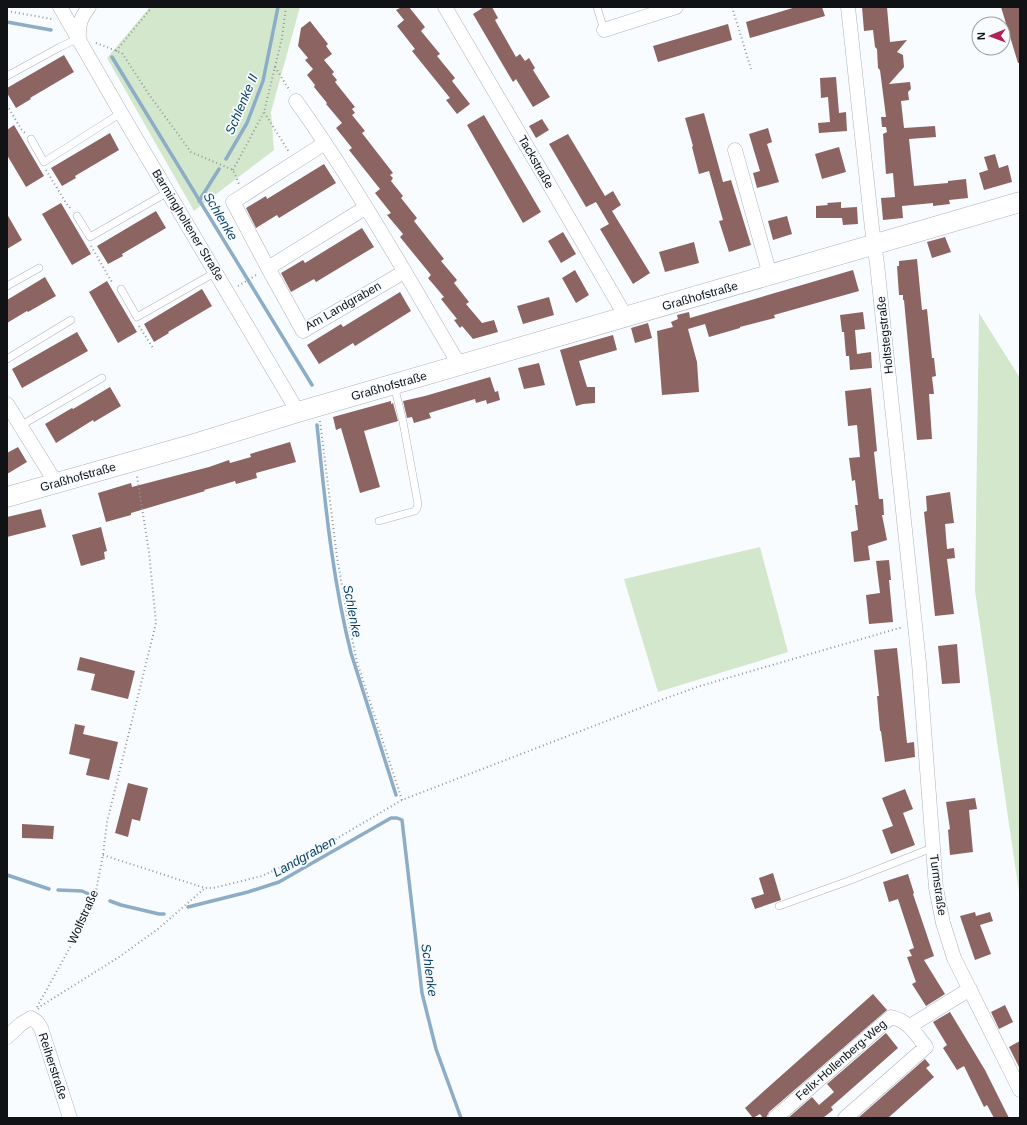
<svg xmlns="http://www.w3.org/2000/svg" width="1027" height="1125" font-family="Arial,sans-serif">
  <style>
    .green { fill: #d3e7cd }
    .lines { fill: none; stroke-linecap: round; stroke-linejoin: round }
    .stream { stroke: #8dacc6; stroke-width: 3.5 }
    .building { fill: #8c6462 }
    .lane-casing { stroke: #acb2b9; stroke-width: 8 }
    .street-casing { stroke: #acb2b9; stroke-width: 15 }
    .secondary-casing { stroke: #acb2b9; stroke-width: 21 }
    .path { stroke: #949699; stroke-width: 2; stroke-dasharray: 1 3; stroke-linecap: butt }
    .lane { stroke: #fff; stroke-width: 7 }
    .street { stroke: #fff; stroke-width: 14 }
    .secondary { stroke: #fff; stroke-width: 20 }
    .labels { text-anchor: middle; stroke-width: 3.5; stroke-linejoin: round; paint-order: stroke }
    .street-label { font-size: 12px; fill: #101215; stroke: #f9fcff }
    .water-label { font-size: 13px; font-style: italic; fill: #0c4266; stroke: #f9fcff }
  </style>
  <rect width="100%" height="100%" fill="#f9fcff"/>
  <path class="green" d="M 150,7 L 300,7 L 271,112 L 274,150 L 194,211 L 107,58 Z
    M 979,313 L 1020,378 L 1020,899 L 975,591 Z
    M 760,547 L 788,652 L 658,692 L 624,579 Z"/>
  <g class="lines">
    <path class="stream" d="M 7,22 L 51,30
      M 112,57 L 312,385
      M 226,159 L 247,123 L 263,81 L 278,7
      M 199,201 L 219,169
      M 317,425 C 325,501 332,578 351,653 L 396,795
      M 7,875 L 49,889
      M 58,890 L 82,891 L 91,895
      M 110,901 L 121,905 L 159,914 L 164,914
      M 188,907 L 248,892 L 279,882 L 391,818 L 397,818 L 402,820 L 422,993 L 436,1049 L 461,1118"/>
  </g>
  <path class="building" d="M 402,7 L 409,7 L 425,27 L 421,31 L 440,54 L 437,56 L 455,78 L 452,81 L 470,104 L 457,114 L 446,100 L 450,98 L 412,51 L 415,49 L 397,26 L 404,20 L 396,10 Z
    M 484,7 L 492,7 L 498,18 L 495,20 L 516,57 L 520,54 L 525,61 L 529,58 L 535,68 L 533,70 L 550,97 L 533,107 L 516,79 L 513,82 L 473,14 Z
    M 796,7 L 822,7 L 825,16 L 750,38 L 746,22 Z
    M 862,7 L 887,7 L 890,42 L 907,40 L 897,52 L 903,55 L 904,67 L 889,84 L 910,82 L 911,89 L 908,92 L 909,100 L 901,101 L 904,128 L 935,126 L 936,137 L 909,139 L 914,186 L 948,183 L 948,181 L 966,179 L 968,198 L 949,200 L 950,204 L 933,206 L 933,203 L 902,206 L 903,218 L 883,220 L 881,198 L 895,197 L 893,173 L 886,174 L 883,134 L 887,132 L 886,127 L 882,127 L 881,117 L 886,117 L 880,70 L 878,68 L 877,49 L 875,47 L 873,30 L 864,31 Z
    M 1001,7 L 1020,7 L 1020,63 L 1018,63 Z
    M 310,21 L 328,44 L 326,46 L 332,54 L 324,60 L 334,72 L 332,74 L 337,80 L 335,82 L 355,107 L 352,109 L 355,113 L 352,115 L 365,131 L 362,133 L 393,173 L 390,175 L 393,178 L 391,181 L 403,196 L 401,198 L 417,218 L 414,221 L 444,259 L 441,261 L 457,280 L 454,283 L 469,302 L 466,304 L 482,323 L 494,320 L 498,332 L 473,339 L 462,326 L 460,328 L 454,320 L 457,319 L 441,299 L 444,297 L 428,278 L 431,275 L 400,237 L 403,234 L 387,215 L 391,213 L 375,193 L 380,189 L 349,150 L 352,148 L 336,128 L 342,123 L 326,104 L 327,103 L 314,87 L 315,85 L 307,75 L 313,69 L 305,60 L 308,58 L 298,46 L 301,28 Z
    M 728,24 L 732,40 L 658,62 L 653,46 Z
    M 64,55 L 74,72 L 30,98 L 31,99 L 16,108 L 7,93 L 7,88 Z
    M 836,77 L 839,113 L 846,112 L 847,131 L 819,133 L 818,123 L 830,122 L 828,97 L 821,98 L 820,78 Z
    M 704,113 L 723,182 L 731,180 L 751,245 L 729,252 L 719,221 L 723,220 L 709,171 L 699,174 L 692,147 L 693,146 L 685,118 Z
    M 484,115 L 541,212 L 523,223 L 467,125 Z
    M 542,119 L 549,130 L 536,138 L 529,126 Z
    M 14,125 L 44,176 L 26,187 L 7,155 L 7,130 Z
    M 768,128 L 772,142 L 767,144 L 779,182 L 757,188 L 753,173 L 760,171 L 749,134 Z
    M 110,133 L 119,150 L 75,176 L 76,178 L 62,186 L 51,168 Z
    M 568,134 L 605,196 L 613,191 L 621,205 L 612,211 L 650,273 L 633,284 L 600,229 L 609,224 L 596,202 L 586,207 L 549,144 Z
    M 839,147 L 846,172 L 822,179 L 815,154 Z
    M 995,154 L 999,168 L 1008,165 L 1012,182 L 984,190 L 979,173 L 988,170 L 984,157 Z
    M 324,164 L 336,183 L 279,218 L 277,215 L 256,228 L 246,208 L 266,196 L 267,199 Z
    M 841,202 L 841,208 L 857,207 L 858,224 L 843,225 L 842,218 L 816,218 L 816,206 L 828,205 L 827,203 Z
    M 61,203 L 91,254 L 72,265 L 42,214 Z
    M 156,211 L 166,228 L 122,254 L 123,256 L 108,264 L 97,246 Z
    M 7,214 L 22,240 L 7,249 Z
    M 787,216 L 792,234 L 773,240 L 768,221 Z
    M 362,228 L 374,247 L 316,282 L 314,279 L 291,292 L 281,273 L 303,260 L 305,263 Z
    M 563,232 L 576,254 L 561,263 L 548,241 Z
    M 945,237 L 951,252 L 932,258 L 927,242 Z
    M 694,242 L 699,263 L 665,272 L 659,252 Z
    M 917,259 L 922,310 L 927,309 L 932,358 L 934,358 L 936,376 L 932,377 L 934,394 L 929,394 L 932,439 L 917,440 L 904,300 L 903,300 L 903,295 L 899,295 L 897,266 L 899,266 L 899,261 Z
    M 575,270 L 589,295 L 576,303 L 562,278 Z
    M 853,270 L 859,291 L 774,315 L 775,318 L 740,327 L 740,328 L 709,337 L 705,324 L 688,329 L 697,362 L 699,392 L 662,395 L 657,331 L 673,327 L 671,322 L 678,319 L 677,315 L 689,312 L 690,318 Z
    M 45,277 L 56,296 L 28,312 L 27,311 L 7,323 L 7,300 Z
    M 107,281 L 137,332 L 118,343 L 89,292 Z
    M 202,289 L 212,306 L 168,332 L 169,333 L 154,342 L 144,324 Z
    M 400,292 L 411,311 L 355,346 L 353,343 L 319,364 L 307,345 L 341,324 L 343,327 Z
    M 549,297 L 554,315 L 523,324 L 517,306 Z
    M 863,312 L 865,329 L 855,330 L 857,354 L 871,352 L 872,368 L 850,370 L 849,356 L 846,356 L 844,332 L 842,332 L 840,315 Z
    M 648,323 L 652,338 L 635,343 L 631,328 Z
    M 77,332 L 88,351 L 22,388 L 12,369 Z
    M 613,335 L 617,350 L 579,361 L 587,387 L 595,387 L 595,403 L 583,404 L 576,406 L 560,350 Z
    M 539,363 L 545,385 L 524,389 L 518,368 Z
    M 490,377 L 495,392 L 498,391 L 500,400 L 487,404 L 486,400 L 476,403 L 475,399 L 429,413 L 431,418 L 414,423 L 412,417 L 407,418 L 403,401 L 425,396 Z
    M 110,387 L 121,406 L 94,422 L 93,420 L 56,443 L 45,424 L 72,408 L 73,409 Z
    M 871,388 L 877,451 L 874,452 L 879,499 L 883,499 L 884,515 L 882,515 L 887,540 L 868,546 L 870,560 L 854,562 L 851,532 L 858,530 L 855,505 L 858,505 L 855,480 L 852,481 L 849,458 L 860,457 L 857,425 L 848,426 L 845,391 Z
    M 391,401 L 391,404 L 393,403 L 398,421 L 364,431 L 380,487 L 360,493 L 341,428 L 336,430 L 333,417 Z
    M 290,442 L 296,462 L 256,473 L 257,478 L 236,484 L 235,481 L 225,484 L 204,490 L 205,491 L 131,513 L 131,515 L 106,522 L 98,493 L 131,483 L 132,487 L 209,467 L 229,460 L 230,463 L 251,457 L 250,454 Z
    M 18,447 L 27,462 L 7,474 L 7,453 Z
    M 950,492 L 954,523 L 945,524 L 947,549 L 954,548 L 955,558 L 947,559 L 954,614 L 935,616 L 924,512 L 927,511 L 926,496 Z
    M 41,509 L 46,527 L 7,537 L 7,517 Z
    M 101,527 L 107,551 L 104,552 L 105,559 L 81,566 L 72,535 Z
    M 889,560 L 891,580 L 889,580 L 893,622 L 869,624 L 866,595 L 880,593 L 876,561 Z
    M 957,644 L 960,683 L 942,684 L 938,646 Z
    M 897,648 L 907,743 L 914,742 L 915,757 L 885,762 L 881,731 L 880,731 L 877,696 L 879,696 L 874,650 Z
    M 80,657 L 135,671 L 128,699 L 91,690 L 95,674 L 77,670 Z
    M 75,724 L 85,726 L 83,734 L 118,742 L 109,780 L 86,775 L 90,759 L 69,754 Z
    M 128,783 L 148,788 L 140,821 L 132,819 L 128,837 L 115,833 Z
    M 905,789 L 913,809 L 903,813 L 915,845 L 891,854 L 882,830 L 893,826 L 882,798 Z
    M 975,798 L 977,809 L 969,810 L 973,852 L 950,855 L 948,830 L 950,829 L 946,802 Z
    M 22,824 L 54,826 L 53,839 L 22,838 Z
    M 773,873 L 781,900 L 755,909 L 751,898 L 764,894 L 759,878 Z
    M 908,874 L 914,893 L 913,894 L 934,956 L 924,960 L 945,994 L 926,1006 L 912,984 L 916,982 L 907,957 L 912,956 L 909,950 L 914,948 L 898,899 L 889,902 L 883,882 Z
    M 975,912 L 976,916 L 990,912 L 993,921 L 980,925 L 991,954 L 975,960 L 960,916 Z
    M 873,994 L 887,1010 L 769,1112 L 766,1118 L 763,1118 L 760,1114 L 753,1118 L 745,1108 Z
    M 1005,1005 L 1013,1022 L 999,1029 L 991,1012 Z
    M 950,1012 L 985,1070 L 1009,1118 L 994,1118 L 987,1105 L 984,1107 L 964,1066 L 957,1070 L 943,1048 L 947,1045 L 933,1022 Z
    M 886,1033 L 898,1048 L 831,1107 L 833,1110 L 823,1118 L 788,1118 L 812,1097 L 819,1105 L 834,1092 L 827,1084 Z
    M 1020,1041 L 1020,1069 L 1009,1047 Z
    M 925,1059 L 930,1065 L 926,1068 L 934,1077 L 888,1118 L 858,1118 Z"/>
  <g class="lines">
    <defs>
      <path id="lane" d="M 597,7 L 604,30
        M 7,76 L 60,47 L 79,38
        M 31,139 L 44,162 L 121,113
        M 77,216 L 90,237 L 168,192
        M 7,286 L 39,268
        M 121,289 L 137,317 L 216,272
        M 7,359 L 71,320
        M 20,426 L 102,378
        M 379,521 L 415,511 L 417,508 L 418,504 L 403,422 L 394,385
        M 779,906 L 851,880 L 932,848"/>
      <path id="street" d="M 60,7 L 121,113 L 298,412
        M 445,7 L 553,191 L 626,317
        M 848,7 L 872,228 L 877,264 L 919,663 L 936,888 L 943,923 L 954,958 L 1020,1090
        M 604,30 L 676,7
        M 79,38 C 78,25 81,17 89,7
        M 296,101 C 356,185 407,276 460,366
        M 735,150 L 770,275
        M 365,208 L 268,268 L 303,331 L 404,272
        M 268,268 L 233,202 L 325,143
        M 7,404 L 56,483
        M 910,1026 L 970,989
        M 7,1037 L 21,1024 L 31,1018 L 37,1022 L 41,1028 L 70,1118
        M 775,1118 L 891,1017 C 909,1021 915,1033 926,1047 L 845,1118"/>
      <path id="secondary" d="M 7,497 L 194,444 L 298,412 L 1020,202"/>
    </defs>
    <use href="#lane" class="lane-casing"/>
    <use href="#street" class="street-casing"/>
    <use href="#secondary" class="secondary-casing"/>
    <path class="path" d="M 286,7 L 282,38 L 264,112 L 289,152
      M 732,7 L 751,69
      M 7,11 L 52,19
      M 96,43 L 122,53 L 150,96 L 191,152 L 233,170 L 239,184
      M 116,51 L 152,7
      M 275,67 L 290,91
      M 7,105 L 21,129 L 25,133
      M 46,170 L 66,203 L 71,209
      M 233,170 L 264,112
      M 91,246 L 113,284
      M 238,286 L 258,274
      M 139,326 L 153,348
      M 320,421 L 337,557 L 347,614 L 357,662 L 402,800
      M 103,855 L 205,888 L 213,888 L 262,876 L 312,853 L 402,800 L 661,700 L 700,686 L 903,627
      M 37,1007 L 84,922 L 95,896 L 103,855 L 107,822 L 156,623 L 149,552 L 137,476
      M 38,1009 L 41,1006 L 119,957 L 158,929 L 205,888"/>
    <use href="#lane" class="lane"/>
    <use href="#street" class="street"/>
    <use href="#secondary" class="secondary"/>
  </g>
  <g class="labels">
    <g class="street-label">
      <text transform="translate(536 162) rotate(60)" y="4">Tackstraße</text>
      <text transform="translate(188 225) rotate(59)" y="4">Barmingholtener Straße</text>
      <text transform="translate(700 296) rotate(-16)" y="4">Graßhofstraße</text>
      <text transform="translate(343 306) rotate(-30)" y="4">Am Landgraben</text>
      <text transform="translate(885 335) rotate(-96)" y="4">Holtstegstraße</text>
      <text transform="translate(389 386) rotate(-16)" y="4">Graßhofstraße</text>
      <text transform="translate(78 477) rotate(-16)" y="4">Graßhofstraße</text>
      <text transform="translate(938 885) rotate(82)" y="4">Turmstraße</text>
      <text transform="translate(83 917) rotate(-66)" y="4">Wolfstraße</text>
      <text transform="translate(841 1060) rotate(-41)" y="4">Felix-Hollenberg-Weg</text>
      <text transform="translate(53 1066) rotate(72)" y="4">Reiherstraße</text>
    </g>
    <g class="water-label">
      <text transform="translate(241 104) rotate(-67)" y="5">Schlenke II</text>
      <text transform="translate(221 216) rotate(59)" y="5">Schlenke</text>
      <text transform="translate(353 611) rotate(79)" y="5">Schlenke</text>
      <text transform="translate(304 856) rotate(-29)" y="5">Landgraben</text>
      <text transform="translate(430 970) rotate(82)" y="5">Schlenke</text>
    </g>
  </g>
  <rect width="1027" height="1125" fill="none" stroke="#101215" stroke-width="16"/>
  <g transform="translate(991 36) rotate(269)"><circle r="19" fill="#f9fcff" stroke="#9c9ea1"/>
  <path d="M0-3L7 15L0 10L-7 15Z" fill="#b12358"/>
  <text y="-6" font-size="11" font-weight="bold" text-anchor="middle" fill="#101215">N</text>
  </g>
</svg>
